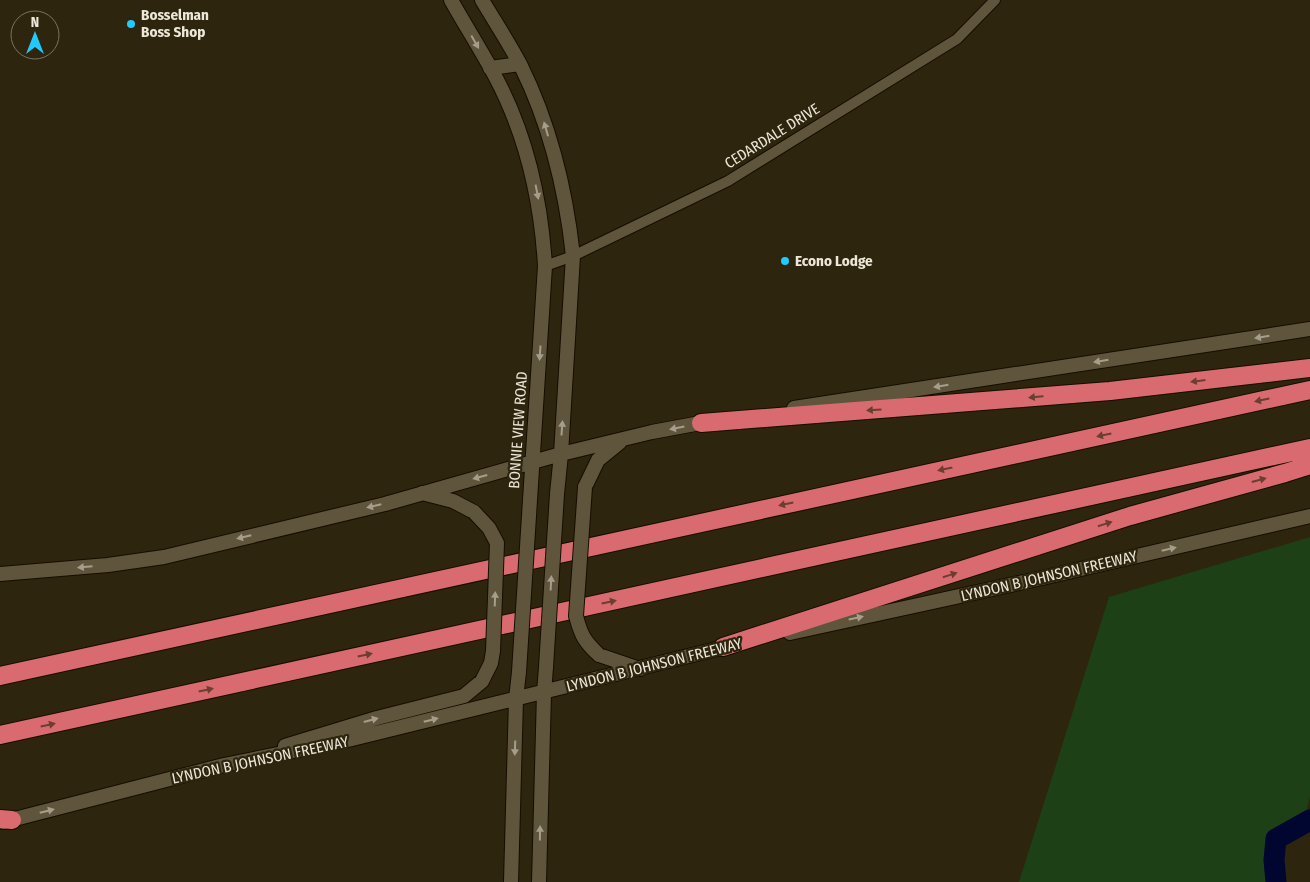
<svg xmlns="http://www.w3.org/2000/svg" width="1310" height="882" font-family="'Fira Sans Condensed',sans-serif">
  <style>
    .green { fill: #1d4017 }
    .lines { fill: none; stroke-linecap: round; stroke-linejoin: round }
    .river { stroke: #00062f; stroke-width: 21 }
    .street-casing { stroke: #160d00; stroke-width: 12 }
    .secondary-casing { stroke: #160d00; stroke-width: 16 }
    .highway-casing { stroke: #160d00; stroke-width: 20 }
    .street { stroke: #5f553d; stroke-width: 10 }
    .secondary { stroke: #5f553d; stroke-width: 14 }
    .highway { stroke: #d96b70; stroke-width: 18 }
    .secondary-bridge-casing { stroke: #160d00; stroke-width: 16; stroke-linecap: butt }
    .secondary-bridge { stroke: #5f553d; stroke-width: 14 }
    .oneway { fill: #a69e8b }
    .oneway2 { fill: #6a3e30 }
    .poi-dot { fill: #22c9fd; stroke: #2e250e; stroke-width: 2 }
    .labels { text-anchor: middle; stroke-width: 4.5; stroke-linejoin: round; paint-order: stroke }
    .poi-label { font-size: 15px; font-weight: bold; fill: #ede7d9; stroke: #2e250e; text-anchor: start }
    .street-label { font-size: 15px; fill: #ede7d9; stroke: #2e250e }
  </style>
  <rect width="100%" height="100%" fill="#2e250e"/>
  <path class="green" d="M 1310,537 L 1310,796 L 1302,830 L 1271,847 L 1267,870 L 1268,882 L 1019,882 L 1109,597 Z"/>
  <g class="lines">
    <path class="river" d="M 1276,882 L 1274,860 L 1276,839 L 1310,820"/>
    <defs>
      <path id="street" d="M 545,266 L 573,256 L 728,181 L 957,39 L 995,0"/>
      <path id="secondary" d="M 451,0 C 465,25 481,50 495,76 C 527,136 541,199 545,266 L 530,500
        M 482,0 C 495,22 509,43 521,66 C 550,125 566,191 573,256 L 561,454 L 557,494
        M 490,68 L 520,64
        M 794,408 L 1310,329
        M 585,487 L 598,460 L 620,442
        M 422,493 L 453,501 L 474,512
        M 0,574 L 108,565 L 164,557 L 385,504 L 561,454 L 652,432 L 711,421
        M 790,633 L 1042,578 L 1310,516
        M 599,655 L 640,669
        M 285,746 L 377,718 L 464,696 L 482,681
        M 3,822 L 224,765 L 348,740 L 733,645
        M 511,882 L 516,699 L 519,672
        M 539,882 L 544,693 L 546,667"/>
      <path id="highway" d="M 701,423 L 1110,391 L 1310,368
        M 723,647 L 1130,516 L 1285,473 L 1310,465
        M 0,676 L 1310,390
        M 0,735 L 1310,448
        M 0,819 L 12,820"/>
    </defs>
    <use href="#street" class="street-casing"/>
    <use href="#secondary" class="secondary-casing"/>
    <use href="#highway" class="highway-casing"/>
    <use href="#street" class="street"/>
    <use href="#secondary" class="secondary"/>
    <use href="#highway" class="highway"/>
    <defs>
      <path id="secondary-bridge" d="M 585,487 L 576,616 C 581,635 584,641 599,655
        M 474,512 L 489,528 L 497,543 L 493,651 L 491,663 L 482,681
        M 546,667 L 557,494
        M 519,672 L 530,500"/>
    </defs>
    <use href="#secondary-bridge" class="secondary-bridge-casing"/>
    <use href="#secondary-bridge" class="secondary-bridge"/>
  </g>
  <defs><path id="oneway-solid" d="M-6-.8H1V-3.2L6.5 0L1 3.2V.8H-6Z" transform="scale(1.25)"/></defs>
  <g class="oneway">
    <use href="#oneway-solid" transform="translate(475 42) rotate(60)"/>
    <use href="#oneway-solid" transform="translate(546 129) rotate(-106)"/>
    <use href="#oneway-solid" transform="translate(537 192) rotate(79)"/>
    <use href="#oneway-solid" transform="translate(1262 337) rotate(171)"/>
    <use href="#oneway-solid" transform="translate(540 353) rotate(94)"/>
    <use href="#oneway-solid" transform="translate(1101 361) rotate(171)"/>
    <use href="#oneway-solid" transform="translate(941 386) rotate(171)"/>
    <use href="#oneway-solid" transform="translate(562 428) rotate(-86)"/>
    <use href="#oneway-solid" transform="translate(677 428) rotate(169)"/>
    <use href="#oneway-solid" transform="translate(480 477) rotate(165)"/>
    <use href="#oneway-solid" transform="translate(374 506) rotate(167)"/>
    <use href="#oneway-solid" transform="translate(244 537) rotate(167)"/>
    <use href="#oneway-solid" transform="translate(1169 549) rotate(-13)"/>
    <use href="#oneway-solid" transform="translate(85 567) rotate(175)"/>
    <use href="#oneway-solid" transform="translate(551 583) rotate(-87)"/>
    <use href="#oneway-solid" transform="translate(495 599) rotate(-88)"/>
    <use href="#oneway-solid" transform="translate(856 618) rotate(-12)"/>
    <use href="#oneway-solid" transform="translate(371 720) rotate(-15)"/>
    <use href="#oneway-solid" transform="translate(431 720) rotate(-14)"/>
    <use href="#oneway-solid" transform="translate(515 748) rotate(92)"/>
    <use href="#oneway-solid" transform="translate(47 811) rotate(-14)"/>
    <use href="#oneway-solid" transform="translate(540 833) rotate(-89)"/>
  </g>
  <g class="oneway2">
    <use href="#oneway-solid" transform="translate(1198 381) rotate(173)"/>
    <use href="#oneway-solid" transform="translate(1036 397) rotate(175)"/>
    <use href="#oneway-solid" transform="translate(1262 400) rotate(168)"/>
    <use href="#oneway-solid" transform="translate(874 410) rotate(176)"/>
    <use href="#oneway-solid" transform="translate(1104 435) rotate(168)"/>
    <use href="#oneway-solid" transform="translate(945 469) rotate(168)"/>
    <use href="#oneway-solid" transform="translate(1259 480) rotate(-15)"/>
    <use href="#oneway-solid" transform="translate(786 504) rotate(168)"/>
    <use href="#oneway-solid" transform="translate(1105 524) rotate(-18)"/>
    <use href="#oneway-solid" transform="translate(950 575) rotate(-18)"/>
    <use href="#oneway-solid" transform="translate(609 602) rotate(-12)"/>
    <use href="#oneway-solid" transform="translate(365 655) rotate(-12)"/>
    <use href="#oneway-solid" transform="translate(206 690) rotate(-12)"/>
    <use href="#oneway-solid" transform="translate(48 725) rotate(-12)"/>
  </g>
  <g class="poi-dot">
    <circle cx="131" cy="24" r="5"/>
    <circle cx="785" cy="261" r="5"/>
  </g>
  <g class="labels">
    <g class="poi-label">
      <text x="141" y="20">Bosselman<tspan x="141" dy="17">Boss Shop</tspan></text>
      <text x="795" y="266">Econo Lodge</text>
    </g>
    <g class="street-label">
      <text transform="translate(772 136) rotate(-32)" y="5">CEDARDALE DRIVE</text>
      <text transform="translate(518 430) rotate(-86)" y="5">BONNIE VIEW ROAD</text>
      <text transform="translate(1049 576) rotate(-13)" y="5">LYNDON B JOHNSON FREEWAY</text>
      <text transform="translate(654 665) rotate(-14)" y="5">LYNDON B JOHNSON FREEWAY</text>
      <text transform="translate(260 760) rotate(-12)" y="5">LYNDON B JOHNSON FREEWAY</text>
    </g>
  </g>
  <g transform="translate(35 35)"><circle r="24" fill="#2e250e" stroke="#7a735f"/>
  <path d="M0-4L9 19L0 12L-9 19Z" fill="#22c9fd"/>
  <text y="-8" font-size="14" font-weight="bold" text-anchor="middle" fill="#ede7d9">N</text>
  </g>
</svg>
